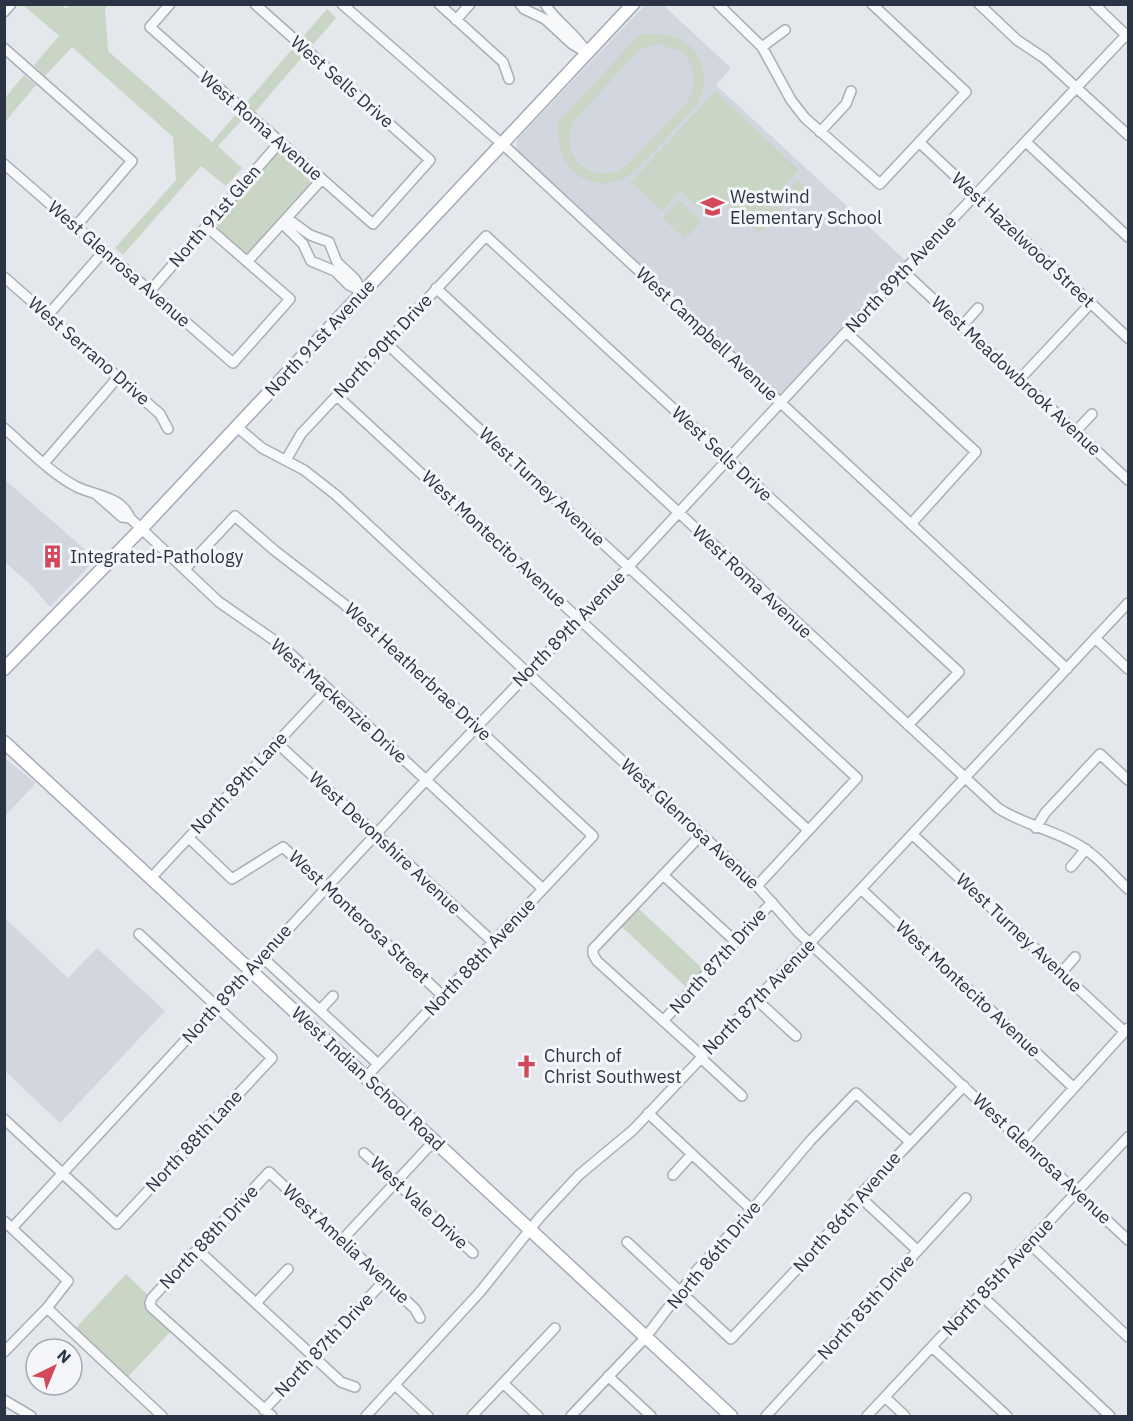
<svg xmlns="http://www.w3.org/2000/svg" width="1133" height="1421" font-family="'IBM Plex Sans',sans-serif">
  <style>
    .built { fill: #d2d6de }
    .green { fill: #c9d6c5; fill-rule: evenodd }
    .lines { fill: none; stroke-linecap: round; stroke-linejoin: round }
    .minor-casing { stroke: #a9aeb7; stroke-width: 12 }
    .major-casing { stroke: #a3abb8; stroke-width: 15 }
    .minor { stroke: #f7f8fa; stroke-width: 9 }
    .major { stroke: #fff; stroke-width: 12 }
    .labels { text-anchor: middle; stroke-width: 6; stroke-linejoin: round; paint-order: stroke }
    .street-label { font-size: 18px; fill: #2b3445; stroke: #f4f6f9 }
    .poi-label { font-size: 18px; fill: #2b3445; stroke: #f4f6f9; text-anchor: start }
  </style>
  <rect width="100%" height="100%" fill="#e4e7ec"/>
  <path class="built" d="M 645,5 L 663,5 L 731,68 L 716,85 L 906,261 L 782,392 L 778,393 L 516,149 L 517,139 Z
    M 5,480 L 96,559 L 50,607 L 31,585 L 5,562 Z
    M 4,758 L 36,783 L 5,816 L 4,816 Z
    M 5,918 L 68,978 L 97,948 L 165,1011 L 60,1123 L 5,1071 Z"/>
  <path class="green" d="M 23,5 L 61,5 L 66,9 L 70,5 L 108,5 L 105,8 L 108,51 L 212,142 L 327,9 L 336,18 L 255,112 L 242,120 L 218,146 L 242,168 L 226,186 L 201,166 L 123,255 L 115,248 L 176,180 L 173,137 L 72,47 L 45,76 L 34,65 L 59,36 Z
    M 640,34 C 652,34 666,33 678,38 C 705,50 711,84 695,107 C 679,123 640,171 623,179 C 610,185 596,185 583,178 C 561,166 559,145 557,123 ZM 658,44 L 678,50 L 687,57 L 693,70 L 693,90 L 688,101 L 626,166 C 593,188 558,158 573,122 L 637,52 L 646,47 Z
    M 24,75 L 36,85 L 5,122 L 5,98 Z
    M 715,91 L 799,170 L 772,199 L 782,209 L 759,233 L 717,194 L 702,210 L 680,191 L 662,211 L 631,182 Z
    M 279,148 L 315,178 L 247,255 L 212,225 Z
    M 797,180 L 808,190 L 792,207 L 782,197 Z
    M 679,200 L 690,210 L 673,228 L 662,218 Z
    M 691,211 L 702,221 L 685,239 L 674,229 Z
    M 638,908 L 703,969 L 686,987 L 621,926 Z
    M 126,1274 L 148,1295 C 140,1310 161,1321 171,1331 L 127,1378 L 74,1330 Z"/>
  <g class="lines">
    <defs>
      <path id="minor" d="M 170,4 L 150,27 L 373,224 L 430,160 L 255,4
        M 342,4 L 509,150 L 1067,669
        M 439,4 L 503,62 L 509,79
        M 520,4 L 524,9 L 545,19 L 572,44 L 587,53
        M 545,4 C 556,22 574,32 586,51
        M 718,4 L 762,47 L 791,100 L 805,118 L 880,184 L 966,92 L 872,4
        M 979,4 L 1017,40 L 1044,58 L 1128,135
        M 1094,4 L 1128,37
        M 4,12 L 11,4
        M 456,20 L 470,4
        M 762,47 L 785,30
        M 4,48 L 132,161 L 76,226
        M 820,132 L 846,104 L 851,91
        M 919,142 L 1128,338
        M 1026,142 L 1128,237
        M 4,164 L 233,363 L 290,299 L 206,226
        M 287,218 L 310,235 L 329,242 L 337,262 L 355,279 L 363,292
        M 282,223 L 303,244 L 311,261 L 335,271 L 349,285 L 361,291
        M 247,262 L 322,179
        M 904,272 L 1128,480
        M 4,277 L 160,414 L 168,429
        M 436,288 L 998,808 C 1022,824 1050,829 1075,843 C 1095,853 1112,874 1128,889
        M 150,291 L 280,142
        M 48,315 L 104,251
        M 962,326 L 978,308
        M 846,332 L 976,452 L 911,524
        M 386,343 L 857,778 L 757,886
        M 1019,380 L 1091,303
        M 337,396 L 808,830
        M 237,427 L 262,448 L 304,470 L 336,495 L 757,886 L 799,933 L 1128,1240
        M 4,428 C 27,448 50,473 77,487 C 96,496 121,496 130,518 L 219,602 L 281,645 L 543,889
        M 1076,431 L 1092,414
        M 286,460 L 301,434 L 486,236 L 959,672 L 908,725
        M 44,463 L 119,376
        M 97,495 L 122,517 L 130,518
        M 185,569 L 235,516 L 274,550 L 344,604 L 593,836 L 366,1077
        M 1095,638 L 1128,669
        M 277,743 L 493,942
        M 1036,828 L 1045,813 L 1100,754 L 1128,780
        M 912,834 L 1125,1032
        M 701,835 L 593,949 L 593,954 L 597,961 L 702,1056
        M 189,838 L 232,879 L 283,847 L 443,996
        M 1071,867 L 1086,849
        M 663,875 L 736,942
        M 151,878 L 327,689
        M 861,889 L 1074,1088
        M 262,957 L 378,1064
        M 1061,973 L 1075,957
        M 756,999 L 796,1036
        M 320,1010 L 333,996
        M 663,1021 L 772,902
        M 701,1058 L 742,1096
        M 648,1113 L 752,1210
        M 4,1119 L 117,1224 L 272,1058 L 139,934
        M 1025,1142 L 1128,1028
        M 364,1153 L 473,1253
        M 673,1175 L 692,1154
        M 859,1196 L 917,1250
        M 4,1221 L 68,1281 L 47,1308 L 4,1352
        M 12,1228 L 426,780 L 580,619 L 846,332 L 1128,33
        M 342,1240 L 434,1141
        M 627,1242 L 731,1339 L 812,1253 L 859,1196 L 964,1086
        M 1030,1244 L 1128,1337
        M 197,1249 L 341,1382 L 355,1387
        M 981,1295 L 1110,1416
        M 256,1303 L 288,1269
        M 47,1308 L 162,1416
        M 932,1347 L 1007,1416
        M 608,1376 L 651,1416
        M 503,1383 L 538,1416
        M 395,1385 L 428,1416
        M 885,1397 L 905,1416
        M 4,1400 L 31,1416
        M 264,1410 L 385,1280
        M 272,1416 L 151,1307 L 150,1303 L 152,1298 L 269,1172 L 415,1309 L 420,1318
        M 366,1416 L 480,1292 L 540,1217 L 579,1175 L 633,1130 L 861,889 L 1128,603
        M 472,1416 L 555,1328
        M 571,1416 L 645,1338 L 697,1270 L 752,1210 L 810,1141 L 856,1093 L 910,1142
        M 766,1416 L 966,1198
        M 867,1416 L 1128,1137"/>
      <path id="major" d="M 4,669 L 142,528 L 633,4
        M 4,742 L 731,1416"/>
    </defs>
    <use href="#minor" class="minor-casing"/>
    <use href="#major" class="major-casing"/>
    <use href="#minor" class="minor"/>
    <use href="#major" class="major"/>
  </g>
  <defs>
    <symbol id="school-bare" viewBox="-9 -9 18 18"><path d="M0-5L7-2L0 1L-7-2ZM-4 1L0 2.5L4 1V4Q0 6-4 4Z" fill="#d1495b" stroke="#f4f6f9" stroke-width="2.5" paint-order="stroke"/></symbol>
    <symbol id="building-bare" viewBox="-9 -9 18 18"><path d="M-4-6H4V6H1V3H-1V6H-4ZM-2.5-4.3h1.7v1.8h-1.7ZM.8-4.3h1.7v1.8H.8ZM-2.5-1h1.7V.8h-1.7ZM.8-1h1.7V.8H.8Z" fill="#d1495b" stroke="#f4f6f9" stroke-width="2.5" paint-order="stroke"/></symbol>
    <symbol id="church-bare" viewBox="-9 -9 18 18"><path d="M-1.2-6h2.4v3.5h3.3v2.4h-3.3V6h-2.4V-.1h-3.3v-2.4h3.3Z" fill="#d1495b" stroke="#f4f6f9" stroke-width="2.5" paint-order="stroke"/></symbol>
  </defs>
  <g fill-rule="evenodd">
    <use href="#school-bare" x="696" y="190" width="33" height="33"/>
    <use href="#building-bare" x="36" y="540" width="33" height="33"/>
    <use href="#church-bare" x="510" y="1050" width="33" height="33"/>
  </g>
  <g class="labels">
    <g class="street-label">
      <text transform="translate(342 82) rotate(41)" y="6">West Sells Drive</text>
      <text transform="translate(261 126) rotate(41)" y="6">West Roma Avenue</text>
      <text transform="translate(215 216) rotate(-49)" y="6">North 91st Glen</text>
      <text transform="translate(1023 240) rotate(43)" y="6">West Hazelwood Street</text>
      <text transform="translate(119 264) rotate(41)" y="6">West Glenrosa Avenue</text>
      <text transform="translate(901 274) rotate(-47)" y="6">North 89th Avenue</text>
      <text transform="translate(707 334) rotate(43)" y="6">West Campbell Avenue</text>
      <text transform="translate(320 338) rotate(-47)" y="6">North 91st Avenue</text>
      <text transform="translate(383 346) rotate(-47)" y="6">North 90th Drive</text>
      <text transform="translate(89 351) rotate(41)" y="6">West Serrano Drive</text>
      <text transform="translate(1016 376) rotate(43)" y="6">West Meadowbrook Avenue</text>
      <text transform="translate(722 454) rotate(43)" y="6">West Sells Drive</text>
      <text transform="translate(542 487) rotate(43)" y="6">West Turney Avenue</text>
      <text transform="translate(494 539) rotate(43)" y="6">West Montecito Avenue</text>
      <text transform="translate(752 582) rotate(43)" y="6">West Roma Avenue</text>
      <text transform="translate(569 629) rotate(-46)" y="6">North 89th Avenue</text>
      <text transform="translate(418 672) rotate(43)" y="6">West Heatherbrae Drive</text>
      <text transform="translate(339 701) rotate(42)" y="6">West Mackenzie Drive</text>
      <text transform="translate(239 783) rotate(-47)" y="6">North 89th Lane</text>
      <text transform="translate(690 824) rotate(43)" y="6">West Glenrosa Avenue</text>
      <text transform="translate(385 843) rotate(43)" y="6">West Devonshire Avenue</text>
      <text transform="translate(359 917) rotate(43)" y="6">West Monterosa Street</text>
      <text transform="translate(1019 933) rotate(43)" y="6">West Turney Avenue</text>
      <text transform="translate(480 957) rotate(-47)" y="6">North 88th Avenue</text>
      <text transform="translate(718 961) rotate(-48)" y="6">North 87th Drive</text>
      <text transform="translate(237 984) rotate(-48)" y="6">North 89th Avenue</text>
      <text transform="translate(968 989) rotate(43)" y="6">West Montecito Avenue</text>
      <text transform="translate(759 997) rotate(-46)" y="6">North 87th Avenue</text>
      <text transform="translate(368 1079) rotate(43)" y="6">West Indian School Road</text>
      <text transform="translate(194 1141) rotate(-47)" y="6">North 88th Lane</text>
      <text transform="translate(1042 1159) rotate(43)" y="6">West Glenrosa Avenue</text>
      <text transform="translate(419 1203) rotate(43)" y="6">West Vale Drive</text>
      <text transform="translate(847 1212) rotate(-49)" y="6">North 86th Avenue</text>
      <text transform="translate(209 1237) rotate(-47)" y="6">North 88th Drive</text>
      <text transform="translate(346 1244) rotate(43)" y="6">West Amelia Avenue</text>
      <text transform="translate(714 1255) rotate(-50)" y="6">North 86th Drive</text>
      <text transform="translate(998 1277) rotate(-47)" y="6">North 85th Avenue</text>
      <text transform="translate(866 1307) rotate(-48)" y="6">North 85th Drive</text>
      <text transform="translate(324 1345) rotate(-47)" y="6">North 87th Drive</text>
    </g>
    <g class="poi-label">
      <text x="730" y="203">Westwind<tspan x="730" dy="21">Elementary School</tspan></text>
      <text x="70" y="563">Integrated-Pathology</text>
      <text x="544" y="1062">Church of<tspan x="544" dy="21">Christ Southwest</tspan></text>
    </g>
  </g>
  <rect width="1133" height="1421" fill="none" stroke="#2b3445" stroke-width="12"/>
  <g transform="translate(54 1367) rotate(43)"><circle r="28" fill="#f4f6f9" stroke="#a4a8b1" stroke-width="1.5"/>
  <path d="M0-4.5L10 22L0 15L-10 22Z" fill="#d1495b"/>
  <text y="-9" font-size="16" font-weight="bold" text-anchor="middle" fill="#2b3445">N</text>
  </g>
</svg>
